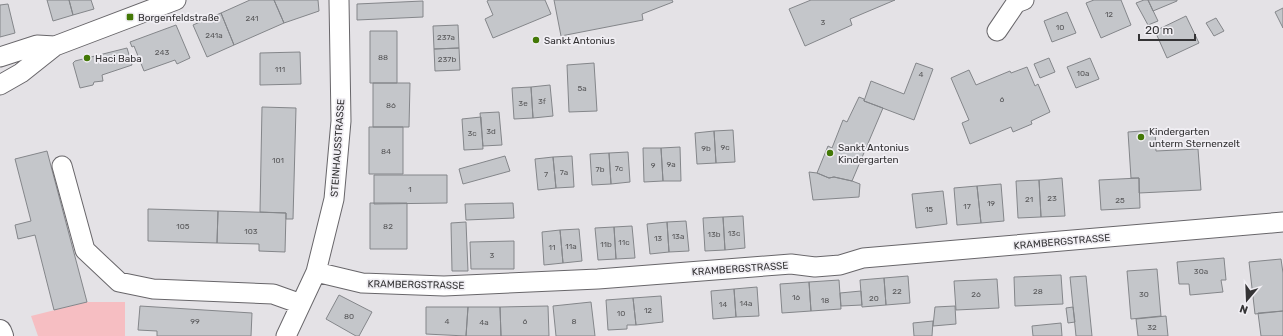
<svg xmlns="http://www.w3.org/2000/svg" width="1283" height="336" font-family="Rubik,sans-serif">
  <style>
    .green { fill: #f6bec2 }
    .building { fill: #c4c6ca; stroke: #84868a }
    .lines { fill: none; stroke-linecap: round; stroke-linejoin: round }
    .minor-casing { stroke: #68666a; stroke-width: 21 }
    .major-casing { stroke: #68666a; stroke-width: 24 }
    .minor { stroke: #fff; stroke-width: 19 }
    .major { stroke: #fff; stroke-width: 22 }
    .poi-dot { fill: #437806; stroke: #f1eff4; stroke-width: 1.5 }
    .labels { text-anchor: middle; stroke-width: 3.5; stroke-linejoin: round; paint-order: stroke }
    .number-label { font-size: 8px; fill: #58585a }
    .poi-label { font-size: 10px; fill: #343335; stroke: #f1eff4; text-anchor: start }
    .street-label { font-size: 10px; fill: #343335; stroke: #f1eff4 }
  </style>
  <rect width="100%" height="100%" fill="#e4e2e6"/>
  <path class="green" d="M 87,302 L 125,302 L 125,336 L 38,336 L 31,316 Z"/>
  <path class="building" d="M 47,0 L 69,0 L 73,15 L 53,21 Z
    M 69,0 L 91,0 L 94,9 L 73,15 Z
    M 250,0 L 274,0 L 284,23 L 234,45 L 221,13 Z
    M 274,0 L 318,0 L 319,11 L 284,23 Z
    M 489,0 L 545,0 L 551,14 L 493,38 L 485,19 L 493,15 L 487,1 Z
    M 554,0 L 672,0 L 673,2 L 642,14 L 643,20 L 561,36 Z
    M 811,0 L 895,0 L 850,19 L 852,25 L 805,46 L 789,9 Z
    M 1094,0 L 1121,0 L 1131,25 L 1101,38 L 1086,3 Z
    M 1144,0 L 1148,0 L 1158,21 L 1148,25 L 1136,3 Z
    M 1148,0 L 1177,0 L 1177,1 L 1153,11 Z
    M 423,1 L 423,17 L 357,20 L 357,4 Z
    M 8,4 L 15,33 L 0,37 L 0,5 Z
    M 1283,8 L 1283,28 L 1275,12 Z
    M 1067,12 L 1076,33 L 1052,42 L 1044,21 Z
    M 221,13 L 234,45 L 207,57 L 193,25 Z
    M 1186,16 L 1199,43 L 1167,58 L 1155,31 Z
    M 1216,18 L 1224,31 L 1214,36 L 1206,23 Z
    M 176,25 L 190,58 L 177,64 L 175,60 L 144,71 L 134,46 L 132,47 L 130,42 Z
    M 458,25 L 459,48 L 434,49 L 433,26 Z
    M 370,31 L 397,31 L 397,83 L 370,83 Z
    M 127,48 L 132,65 L 102,75 L 103,81 L 94,82 L 93,85 L 80,88 L 73,63 L 75,61 Z
    M 459,48 L 460,70 L 435,71 L 434,49 Z
    M 300,52 L 301,84 L 260,85 L 260,53 Z
    M 1049,58 L 1055,72 L 1040,78 L 1034,64 Z
    M 1090,58 L 1099,79 L 1076,88 L 1067,67 Z
    M 594,63 L 597,111 L 569,112 L 567,65 Z
    M 916,63 L 933,69 L 914,120 L 864,101 L 871,81 L 904,94 Z
    M 1027,67 L 1035,86 L 1038,84 L 1050,112 L 1031,121 L 1032,124 L 1013,132 L 1011,127 L 970,144 L 962,123 L 969,120 L 951,78 L 969,70 L 976,85 L 1010,71 L 1011,73 Z
    M 373,83 L 410,83 L 409,127 L 373,127 Z
    M 550,85 L 553,116 L 533,118 L 531,87 Z
    M 531,87 L 533,118 L 514,119 L 512,88 Z
    M 859,97 L 864,99 L 864,101 L 883,108 L 852,181 L 834,177 L 829,178 L 817,173 L 828,146 L 832,148 L 843,120 L 847,122 Z
    M 262,107 L 296,108 L 293,219 L 286,219 L 286,213 L 260,212 Z
    M 499,112 L 502,145 L 483,146 L 480,113 Z
    M 481,117 L 483,149 L 464,150 L 462,119 Z
    M 369,127 L 403,127 L 403,174 L 369,174 Z
    M 733,130 L 735,162 L 716,163 L 714,131 Z
    M 1155,130 L 1156,151 L 1198,149 L 1201,190 L 1139,193 L 1139,178 L 1131,178 L 1128,132 Z
    M 714,131 L 716,163 L 697,164 L 695,133 Z
    M 680,147 L 681,181 L 663,181 L 661,148 Z
    M 643,148 L 661,148 L 663,181 L 644,182 Z
    M 47,151 L 87,302 L 54,310 L 35,235 L 18,239 L 15,225 L 31,221 L 15,159 Z
    M 628,152 L 630,182 L 611,184 L 609,153 Z
    M 609,153 L 611,184 L 592,185 L 590,154 Z
    M 505,156 L 510,171 L 463,184 L 459,169 Z
    M 572,156 L 574,187 L 556,188 L 553,157 Z
    M 553,157 L 556,188 L 538,190 L 535,159 Z
    M 809,172 L 817,173 L 829,178 L 834,177 L 852,181 L 860,184 L 859,197 L 813,200 Z
    M 374,175 L 447,175 L 447,203 L 374,204 Z
    M 1062,178 L 1065,216 L 1041,217 L 1039,180 Z
    M 1139,178 L 1140,208 L 1101,210 L 1099,180 Z
    M 1039,180 L 1041,217 L 1018,218 L 1016,181 Z
    M 1001,184 L 1004,221 L 981,223 L 977,186 Z
    M 977,186 L 981,223 L 957,225 L 954,188 Z
    M 943,191 L 947,224 L 916,228 L 912,194 Z
    M 370,203 L 407,203 L 407,249 L 370,249 Z
    M 513,203 L 514,218 L 466,220 L 465,204 Z
    M 148,209 L 218,211 L 217,243 L 148,241 Z
    M 218,211 L 286,213 L 285,252 L 259,251 L 259,244 L 217,243 Z
    M 743,216 L 745,248 L 725,250 L 723,217 Z
    M 723,217 L 725,250 L 705,251 L 703,218 Z
    M 686,221 L 689,251 L 669,252 L 667,222 Z
    M 466,222 L 468,271 L 452,271 L 451,223 Z
    M 667,222 L 669,252 L 650,254 L 647,224 Z
    M 632,226 L 635,258 L 616,259 L 614,227 Z
    M 614,227 L 616,259 L 598,260 L 595,228 Z
    M 579,229 L 582,261 L 563,263 L 560,230 Z
    M 560,230 L 563,263 L 544,265 L 542,232 Z
    M 514,241 L 514,269 L 471,269 L 470,242 Z
    M 1224,258 L 1226,280 L 1221,280 L 1223,292 L 1190,295 L 1189,284 L 1179,284 L 1177,262 Z
    M 1281,259 L 1283,273 L 1283,311 L 1255,314 L 1249,262 Z
    M 1157,269 L 1161,316 L 1131,319 L 1127,271 Z
    M 1061,275 L 1063,304 L 1015,306 L 1014,277 Z
    M 908,276 L 910,303 L 886,305 L 884,278 Z
    M 1086,276 L 1092,336 L 1076,336 L 1070,277 Z
    M 884,278 L 886,305 L 862,307 L 860,280 Z
    M 997,279 L 999,308 L 956,310 L 954,281 Z
    M 839,280 L 841,309 L 811,311 L 809,282 Z
    M 809,282 L 811,311 L 782,313 L 780,284 Z
    M 757,287 L 759,316 L 736,317 L 734,289 Z
    M 734,289 L 736,317 L 713,319 L 711,291 Z
    M 861,291 L 862,305 L 841,306 L 840,293 Z
    M 339,295 L 372,312 L 359,336 L 356,336 L 326,319 Z
    M 661,296 L 663,322 L 636,325 L 633,298 Z
    M 633,298 L 636,325 L 627,325 L 627,329 L 608,330 L 606,300 Z
    M 591,302 L 595,336 L 556,336 L 553,306 Z
    M 140,306 L 252,313 L 251,336 L 157,336 L 157,331 L 138,330 Z
    M 548,306 L 549,336 L 501,336 L 500,307 Z
    M 955,306 L 956,324 L 933,326 L 935,307 Z
    M 426,307 L 468,307 L 466,336 L 426,334 Z
    M 468,307 L 500,307 L 501,336 L 466,336 Z
    M 1073,307 L 1075,322 L 1068,323 L 1066,308 Z
    M 1283,311 L 1283,336 L 1261,336 L 1258,313 Z
    M 1166,316 L 1168,336 L 1138,336 L 1136,319 Z
    M 933,321 L 932,336 L 914,336 L 913,323 Z
    M 1061,323 L 1062,336 L 1033,336 L 1032,326 Z"/>
  <g class="lines">
    <defs>
      <path id="minor" d="M 997,31 L 1016,3 L 1024,0
        M 0,57 L 37,45 L 55,46
        M 0,85 L 21,73 L 55,46 L 176,0
        M 62,166 L 85,250 L 119,282 L 153,289 L 273,294 L 301,304
        M 316,272 L 362,283 L 444,286 L 598,279 L 791,264 L 815,267 L 840,265 L 863,258 L 1283,222
        M 286,336 L 316,272 L 334,199 L 341,121 L 339,0"/>
      <path id="major" d="M 0,331 L 2,336"/>
    </defs>
    <use href="#minor" class="minor-casing"/>
    <use href="#major" class="major-casing"/>
    <use href="#minor" class="minor"/>
    <use href="#major" class="major"/>
  </g>
  <g class="poi-dot">
    <rect x="126" y="13" width="8" height="8" rx="2"/>
    <circle cx="536" cy="40" r="4"/>
    <circle cx="87" cy="58" r="4"/>
    <circle cx="1141" cy="137" r="4"/>
    <circle cx="830" cy="153" r="4"/>
  </g>
  <g class="labels">
    <g class="number-label">
      <text x="1109" y="17">12</text>
      <text x="252" y="21">241</text>
      <text x="823" y="25">3</text>
      <text x="1060" y="30">10</text>
      <text x="214" y="38">241a</text>
      <text x="446" y="40">237a</text>
      <text x="162" y="55">243</text>
      <text x="383" y="60">88</text>
      <text x="447" y="62">237b</text>
      <text x="280" y="72">111</text>
      <text x="1083" y="76">10a</text>
      <text x="921" y="77">4</text>
      <text x="582" y="91">5a</text>
      <text x="1002" y="102">6</text>
      <text x="542" y="104">3f</text>
      <text x="523" y="106">3e</text>
      <text x="391" y="108">86</text>
      <text x="491" y="134">3d</text>
      <text x="472" y="136">3c</text>
      <text x="725" y="150">9c</text>
      <text x="706" y="151">9b</text>
      <text x="386" y="154">84</text>
      <text x="278" y="163">101</text>
      <text x="671" y="167">9a</text>
      <text x="653" y="168">9</text>
      <text x="619" y="171">7c</text>
      <text x="600" y="172">7b</text>
      <text x="564" y="175">7a</text>
      <text x="546" y="177">7</text>
      <text x="410" y="192">1</text>
      <text x="1052" y="201">23</text>
      <text x="1029" y="202">21</text>
      <text x="1120" y="203">25</text>
      <text x="991" y="206">19</text>
      <text x="967" y="209">17</text>
      <text x="929" y="212">15</text>
      <text x="183" y="229">105</text>
      <text x="388" y="229">82</text>
      <text x="251" y="234">103</text>
      <text x="734" y="236">13c</text>
      <text x="714" y="237">13b</text>
      <text x="678" y="239">13a</text>
      <text x="658" y="241">13</text>
      <text x="624" y="245">11c</text>
      <text x="606" y="247">11b</text>
      <text x="571" y="249">11a</text>
      <text x="552" y="250">11</text>
      <text x="492" y="258">3</text>
      <text x="1201" y="274">30a</text>
      <text x="897" y="294">22</text>
      <text x="1038" y="294">28</text>
      <text x="976" y="297">26</text>
      <text x="1144" y="297">30</text>
      <text x="796" y="300">16</text>
      <text x="874" y="301">20</text>
      <text x="825" y="303">18</text>
      <text x="746" y="306">14a</text>
      <text x="723" y="307">14</text>
      <text x="648" y="313">12</text>
      <text x="621" y="316">10</text>
      <text x="349" y="319">80</text>
      <text x="195" y="324">99</text>
      <text x="447" y="324">4</text>
      <text x="525" y="324">6</text>
      <text x="574" y="324">8</text>
      <text x="484" y="325">4a</text>
      <text x="1152" y="330">32</text>
    </g>
    <g class="poi-label">
      <text x="138" y="21">Borgenfeldstraße</text>
      <text x="544" y="44">Sankt Antonius</text>
      <text x="95" y="62">Haci Baba</text>
      <text x="1149" y="135">Kindergarten<tspan x="1149" dy="12">unterm Sternenzelt</tspan></text>
      <text x="838" y="151">Sankt Antonius<tspan x="838" dy="12">Kindergarten</tspan></text>
    </g>
    <g class="street-label">
      <text transform="translate(337 148) rotate(-86)" y="4">STEINHAUSSTRASSE</text>
      <text transform="translate(1062 241) rotate(-5)" y="4">KRAMBERGSTRASSE</text>
      <text transform="translate(740 268) rotate(-4)" y="4">KRAMBERGSTRASSE</text>
      <text transform="translate(416 284) rotate(1)" y="4">KRAMBERGSTRASSE</text>
    </g>
  </g>
  <g transform="translate(1247 300) rotate(199)" stroke="#f1eff4" stroke-width="3" paint-order="stroke">
  <path d="M0-3L7 15L0 10L-7 15Z" fill="#343335"/>
  <text y="-6" font-size="11" font-weight="bold" text-anchor="middle" fill="#343335">N</text>
  </g>
  <path d="M1139 34v6h56v-6" fill="none" stroke="#343335" stroke-width="2"/>
  <text x="1145" y="34" font-size="12" fill="#343335" stroke="#f1eff4" stroke-width="3" paint-order="stroke">20 m</text>
</svg>
